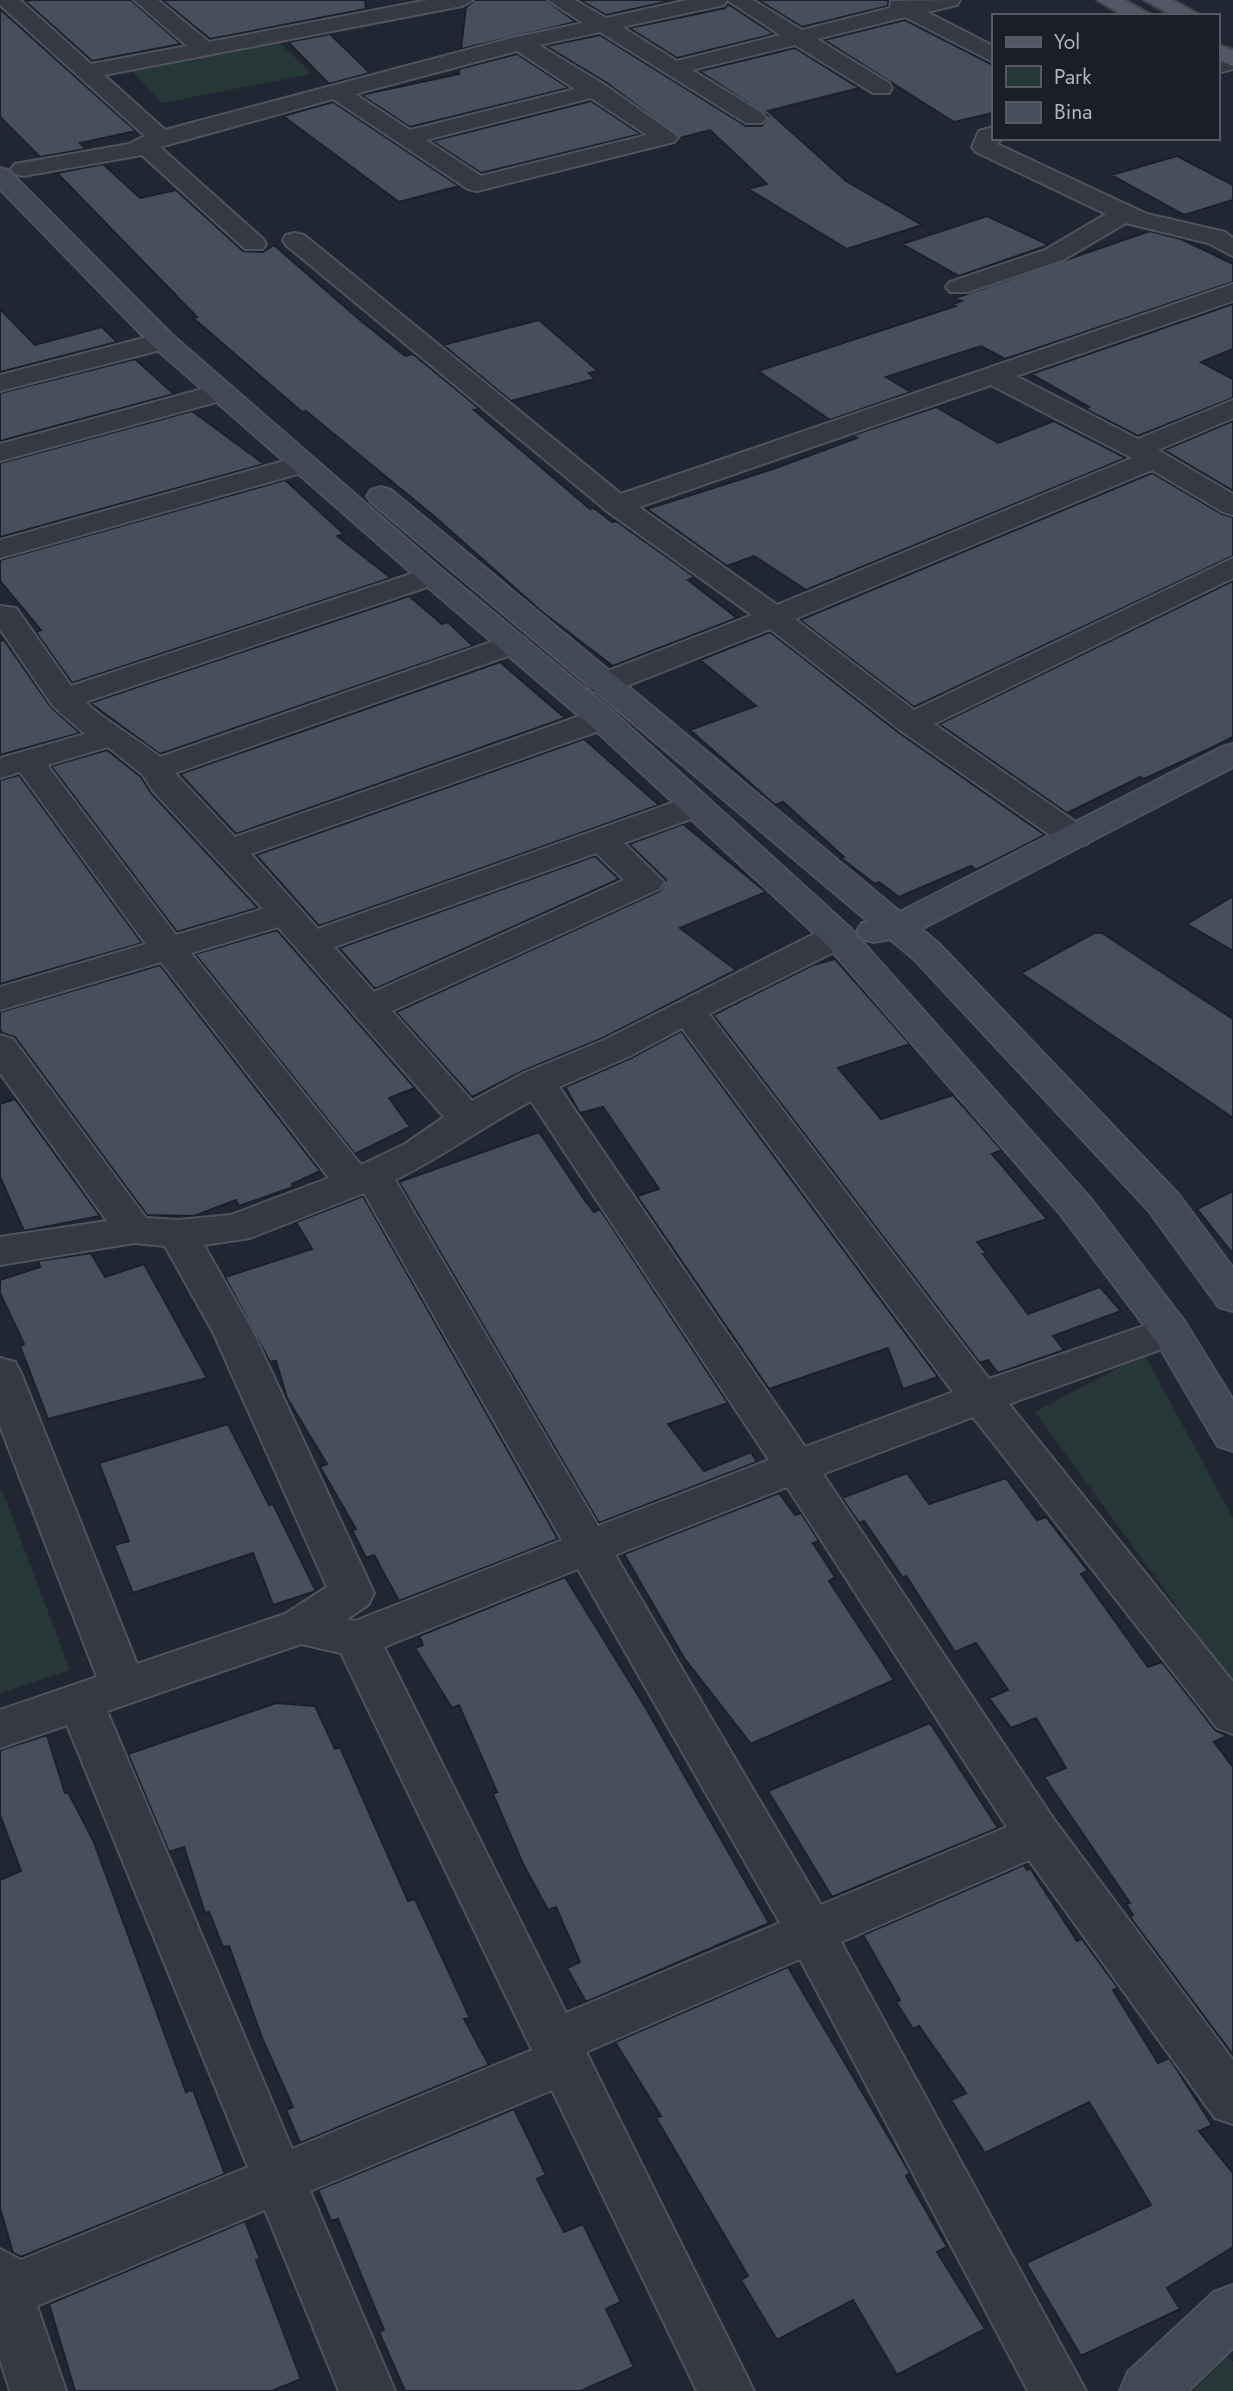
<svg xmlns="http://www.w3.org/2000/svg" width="1233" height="2391" font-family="Jost,sans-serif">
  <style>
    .green { fill: #273637 }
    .building { fill: #474e5c; stroke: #1b202a; stroke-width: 2 }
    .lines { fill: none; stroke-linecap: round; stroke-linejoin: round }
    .street-casing { stroke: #4e545e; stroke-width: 4 }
    .secondary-casing { stroke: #4e545e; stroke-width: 4 }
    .primary-casing { stroke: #3d424d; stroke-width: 4 }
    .street { fill: #343943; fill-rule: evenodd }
    .secondary { fill: #424856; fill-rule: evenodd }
    .primary { fill: #525863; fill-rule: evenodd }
  </style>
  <rect width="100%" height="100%" fill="#212732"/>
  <path class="green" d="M 278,41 L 312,74 L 162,103 L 130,69 Z
    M 1144,1354 L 1233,1518 L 1233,1684 L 1035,1412 Z
    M 0,1485 L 70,1670 L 0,1693 Z
    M 1228,2356 L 1233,2362 L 1233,2391 L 1193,2391 Z"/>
  <path class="building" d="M 32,0 L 131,0 L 181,44 L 92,61 L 25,1 Z
    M 162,0 L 365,0 L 366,9 L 210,39 Z
    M 475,0 L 546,0 L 576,22 L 461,49 L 466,7 Z
    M 580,0 L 675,0 L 606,15 Z
    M 758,0 L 886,0 L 888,1 L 888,6 L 802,27 Z
    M 728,4 L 774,34 L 677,58 L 629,28 L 725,8 Z
    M 0,9 L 69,71 L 136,131 L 80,143 L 86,149 L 40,157 L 0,117 Z
    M 905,20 L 993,65 L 993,113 L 954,122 L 824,40 Z
    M 330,34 L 370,73 L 329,84 L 288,42 Z
    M 600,35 L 746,126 L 762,126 L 768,116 L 699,71 L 795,48 L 859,88 L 768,111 L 846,181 L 922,225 L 847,249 L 748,189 L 767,184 L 710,130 L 680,138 L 607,83 L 546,46 Z
    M 517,54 L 569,88 L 410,127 L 361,95 L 459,74 L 459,69 Z
    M 591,101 L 641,134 L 481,173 L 432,141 Z
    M 333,102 L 459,186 L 399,202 L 283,116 Z
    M 1177,156 L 1233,185 L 1233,200 L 1184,215 L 1111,175 Z
    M 103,164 L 140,198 L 176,190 L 243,251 L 263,252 L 274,245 L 360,320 L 405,356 L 413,354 L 480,409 L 474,410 L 590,509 L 594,508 L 612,522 L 616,521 L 695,577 L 688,580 L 737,618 L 613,666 L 542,612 L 435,517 L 306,411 L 302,412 L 193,318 L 197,317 L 57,173 Z
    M 987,216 L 1049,245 L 959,276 L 902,244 Z
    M 1150,231 L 1181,239 L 1233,264 L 1233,282 L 1005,359 L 981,346 L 886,377 L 911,392 L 830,420 L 758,371 L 956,306 L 953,304 L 962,301 L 955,298 Z
    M 1233,304 L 1233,349 L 1201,362 L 1233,379 L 1233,398 L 1138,436 L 1085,409 L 1089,407 L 1031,374 Z
    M 0,309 L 35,345 L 102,327 L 117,342 L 0,372 Z
    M 539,320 L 598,371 L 589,373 L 595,379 L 511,401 L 443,345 Z
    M 135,359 L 174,394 L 0,441 L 0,393 Z
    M 936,407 L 998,443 L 1054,421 L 1126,458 L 806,590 L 754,556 L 727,566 L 647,509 L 773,469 L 857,438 L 853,435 Z
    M 192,411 L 264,464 L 0,537 L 0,463 Z
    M 1233,421 L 1233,491 L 1164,450 Z
    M 1152,473 L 1222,514 L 1233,517 L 1233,556 L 914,707 L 800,620 Z
    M 285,480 L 344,534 L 337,536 L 391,578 L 72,683 L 36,632 L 41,630 L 0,581 L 0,560 Z
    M 1233,581 L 1233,737 L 1213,747 L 1144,779 L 1140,777 L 1067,813 L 939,724 Z
    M 409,596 L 442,624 L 448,622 L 473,646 L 160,754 L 90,703 Z
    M 770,632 L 898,732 L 1045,835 L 976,870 L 971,866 L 899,897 L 879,882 L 875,884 L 841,858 L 844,857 L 783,802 L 775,805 L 690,730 L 756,706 L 700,660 Z
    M 4,640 L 51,707 L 80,733 L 0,755 L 0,641 Z
    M 500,662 L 565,718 L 236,834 L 180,774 Z
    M 584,739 L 659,805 L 319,926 L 256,855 Z
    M 107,750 L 141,777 L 151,793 L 258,908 L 177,932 L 51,766 Z
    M 19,775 L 142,943 L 0,984 L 0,780 Z
    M 683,824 L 766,892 L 680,928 L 736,970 L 603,1038 L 523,1071 L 472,1097 L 396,1012 L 660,891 L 666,880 L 629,844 Z
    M 595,856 L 619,879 L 375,989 L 339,948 Z
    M 1233,896 L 1233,951 L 1187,924 Z
    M 277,930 L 415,1088 L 389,1098 L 410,1127 L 355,1154 L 195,954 Z
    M 1094,933 L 1102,933 L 1233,1019 L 1233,1118 L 1021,973 Z
    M 835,959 L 910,1044 L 838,1068 L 881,1119 L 953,1095 L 1002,1150 L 992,1154 L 1047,1219 L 977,1242 L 986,1253 L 983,1254 L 1028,1314 L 1100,1287 L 1121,1311 L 1053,1336 L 1064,1350 L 998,1373 L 988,1360 L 980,1363 L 713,1015 L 813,965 Z
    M 160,965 L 320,1171 L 292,1184 L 293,1187 L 239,1206 L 236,1200 L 194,1216 L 147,1215 L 15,1037 L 2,1033 L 0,1029 L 0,1012 Z
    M 681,1031 L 938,1377 L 903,1389 L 888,1348 L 769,1389 L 637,1196 L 659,1189 L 603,1107 L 580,1113 L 565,1087 L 631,1058 Z
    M 15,1099 L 100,1216 L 24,1231 L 0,1177 L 0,1104 Z
    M 539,1132 L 586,1202 L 594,1212 L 600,1209 L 728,1403 L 668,1424 L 704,1471 L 751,1452 L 757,1462 L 599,1523 L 399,1182 Z
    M 1233,1191 L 1233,1254 L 1197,1209 Z
    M 363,1196 L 558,1539 L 399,1601 L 374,1555 L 366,1558 L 352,1530 L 356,1529 L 320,1467 L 327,1464 L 287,1398 L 276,1361 L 270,1362 L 225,1277 L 312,1249 L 296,1222 Z
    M 91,1253 L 105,1277 L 144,1264 L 207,1378 L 48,1419 L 20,1346 L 24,1344 L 0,1293 L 0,1280 L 40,1267 L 38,1261 Z
    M 228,1424 L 269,1505 L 273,1504 L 316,1591 L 273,1605 L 253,1553 L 133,1593 L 114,1545 L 129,1541 L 99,1463 Z
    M 907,1473 L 929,1504 L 1006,1478 L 1037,1520 L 1046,1517 L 1088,1571 L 1081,1574 L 1148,1667 L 1162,1662 L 1215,1730 L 1227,1736 L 1214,1742 L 1233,1767 L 1233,2055 L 1130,1917 L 1133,1915 L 1126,1904 L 1130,1903 L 1044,1777 L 1066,1768 L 1036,1718 L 1011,1728 L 989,1698 L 1008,1690 L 976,1643 L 955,1652 L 906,1576 L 903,1578 L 864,1521 L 859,1523 L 842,1498 Z
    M 779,1493 L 795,1515 L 801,1513 L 819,1541 L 813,1543 L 835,1577 L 829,1581 L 894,1680 L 751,1744 L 684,1658 L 624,1554 Z
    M 565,1577 L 644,1705 L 769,1923 L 586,2002 L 567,1968 L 580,1962 L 556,1907 L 548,1910 L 523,1864 L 493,1794 L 497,1792 L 459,1705 L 452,1708 L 415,1648 L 423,1645 L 419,1636 Z
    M 276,1703 L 315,1706 L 335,1749 L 340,1747 L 408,1901 L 415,1899 L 470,2018 L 464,2019 L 489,2065 L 300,2143 L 286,2110 L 293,2107 L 262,2038 L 229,1946 L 223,1947 L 209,1912 L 205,1913 L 184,1847 L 169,1852 L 128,1754 Z
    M 930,1723 L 998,1828 L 832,1897 L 768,1791 Z
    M 47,1735 L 65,1793 L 68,1792 L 93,1840 L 186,2092 L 193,2090 L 225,2174 L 21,2257 L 13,2253 L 0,2208 L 0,1880 L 21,1871 L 0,1815 L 0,1750 Z
    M 1024,1865 L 1027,1870 L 1030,1868 L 1077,1941 L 1082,1939 L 1118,1988 L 1113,1990 L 1158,2063 L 1169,2058 L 1174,2065 L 1212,2125 L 1199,2131 L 1233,2173 L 1233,2247 L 1167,2288 L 1180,2309 L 1081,2356 L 1026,2263 L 1151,2205 L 1089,2102 L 985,2153 L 951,2100 L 966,2093 L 919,2026 L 913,2029 L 896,2002 L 900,2000 L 863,1935 Z
    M 788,1967 L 910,2173 L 906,2176 L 947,2247 L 937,2252 L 985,2329 L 897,2375 L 853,2300 L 777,2340 L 741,2280 L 748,2276 L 656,2118 L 661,2116 L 615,2042 Z
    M 514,2109 L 546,2175 L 537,2179 L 564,2232 L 583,2224 L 621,2302 L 606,2309 L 634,2367 L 581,2391 L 405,2391 L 379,2332 L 384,2330 L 338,2219 L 331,2221 L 318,2190 Z
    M 245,2221 L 260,2259 L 256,2260 L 301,2379 L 272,2391 L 75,2391 L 49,2304 Z"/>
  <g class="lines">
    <defs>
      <path id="street" d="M 0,0 L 20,0 L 91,64 L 187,46 L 134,0 L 158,0 L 209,42 L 428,0 L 473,0 L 462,6 L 104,75 L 165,130 L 512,38 L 583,23 L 548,0 L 575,0 L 606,18 L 687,0 L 727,0 L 724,5 L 622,27 L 677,61 L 780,35 L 727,0 L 753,0 L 802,30 L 890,8 L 891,1 L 960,0 L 957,5 L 927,12 L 993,46 L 993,62 L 905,17 L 817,39 L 889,83 L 892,88 L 889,93 L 873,93 L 795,45 L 692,70 L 762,113 L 766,118 L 762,123 L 746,123 L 600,32 L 539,45 L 605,85 L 678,137 L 674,142 L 477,191 L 468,189 L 333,99 L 160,147 L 263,239 L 266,244 L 263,249 L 245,249 L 142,155 L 23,176 L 15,174 L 11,169 L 15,164 L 129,144 L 145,136 L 0,5 ZM 517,51 L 575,89 L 410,130 L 355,94 ZM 591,98 L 647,135 L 481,176 L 426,140 Z
        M 1233,55 L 1233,69 L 1217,73 L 1217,59 Z
        M 993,127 L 993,138 L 1002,138 L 997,144 L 1147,214 L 1225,232 L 1233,238 L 1233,256 L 1208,243 L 1126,223 L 1063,260 L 968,292 L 950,292 L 946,287 L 950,282 L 1045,250 L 1106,214 L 976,152 L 972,147 L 979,131 Z
        M 295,233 L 304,235 L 621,494 L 1233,284 L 1233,301 L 1016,376 L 1138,439 L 1233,400 L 1233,418 L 1158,450 L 1233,494 L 1233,515 L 1223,512 L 1152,470 L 795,619 L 914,710 L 1233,558 L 1233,578 L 934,724 L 1087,830 L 1092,837 L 1087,844 L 1075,847 L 1063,844 L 900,730 L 770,629 L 614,691 L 603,693 L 592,691 L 587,684 L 592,677 L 752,615 L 607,511 L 286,245 L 283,240 L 286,235 ZM 991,385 L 1132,458 L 777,605 L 639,507 Z
        M 163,333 L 172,335 L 176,341 L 172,347 L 0,391 L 0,375 Z
        M 221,384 L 231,386 L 235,392 L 231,398 L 0,461 L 0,444 Z
        M 302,456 L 312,458 L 316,464 L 312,470 L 0,558 L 0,540 Z
        M 432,567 L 442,570 L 447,576 L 442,582 L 85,702 C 108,723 136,738 160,757 L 503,638 L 514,635 L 525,638 L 529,644 L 525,650 L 175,773 L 235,837 L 591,712 L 602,709 L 613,712 L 618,719 L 613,726 L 251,854 L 318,929 L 683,799 L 695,796 L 707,799 L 711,806 L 707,813 L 624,843 L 664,882 L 659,889 L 392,1011 L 472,1101 L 524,1073 L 604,1040 L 826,928 L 838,925 L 850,928 L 855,936 L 850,944 L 709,1014 L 989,1379 L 1170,1317 L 1184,1321 L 1190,1331 L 1184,1341 L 1009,1404 L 1233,1682 L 1233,1734 L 1217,1728 L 973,1417 L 823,1474 L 1055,1821 L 1233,2060 L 1233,2124 L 1215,2118 L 1029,1860 L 841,1942 L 1086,2391 L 1028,2391 L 800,1959 L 586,2052 L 754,2391 L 697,2391 L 552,2090 L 310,2191 L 395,2391 L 339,2391 L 265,2210 L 37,2306 L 66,2391 L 10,2391 L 0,2359 L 0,2249 L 21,2260 L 248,2167 L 67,1725 L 0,1748 L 0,1710 L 97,1677 L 0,1426 L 0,1358 L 15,1362 L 21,1373 L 137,1664 L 285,1614 L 327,1587 L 213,1332 L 165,1246 L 134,1243 L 0,1265 L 0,1237 L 107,1221 L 0,1073 L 0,1035 L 13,1039 L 146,1218 L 178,1220 L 231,1215 L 329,1178 L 161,962 L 0,1010 L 0,987 L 146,944 L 20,772 L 0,778 L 0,758 L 85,734 L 53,706 L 0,629 L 0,606 L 16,608 L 71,686 ZM 108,747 L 143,775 L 153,791 L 263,909 L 176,935 L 47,765 ZM 596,853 L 624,880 L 374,992 L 334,947 ZM 278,927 L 444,1117 L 405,1144 L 361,1165 L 191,953 ZM 682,1028 L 953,1392 L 805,1447 L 559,1087 L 630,1056 ZM 531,1101 L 769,1460 L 598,1526 L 395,1180 C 442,1157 484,1126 531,1101 ZM 364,1193 L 562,1540 L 355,1621 L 347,1619 L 368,1605 L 374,1593 L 253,1332 L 204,1245 L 250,1238 ZM 787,1487 L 1007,1827 L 821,1905 L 615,1555 ZM 578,1569 L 780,1923 L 566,2013 L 384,1647 ZM 301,1644 L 341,1653 L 532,2050 L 292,2149 L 107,1711 Z"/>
      <path id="secondary" d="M 0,168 L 8,170 L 172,335 L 442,570 L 613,712 L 850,928 L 1090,1198 L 1184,1321 L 1233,1400 L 1233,1451 L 1218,1446 L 1156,1341 L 1062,1216 L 826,944 L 591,726 L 422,582 L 154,347 L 0,189 Z
        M 381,487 L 391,490 L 900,912 L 1222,747 L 1233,744 L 1233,767 L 921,929 L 938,943 L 1178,1194 L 1233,1268 L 1233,1311 L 1219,1307 L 1150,1212 L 914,959 L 890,939 L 874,942 L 862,939 L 857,931 L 862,923 L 869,922 L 371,502 L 367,496 L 371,490 Z
        M 1233,2285 L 1233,2348 L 1188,2391 L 1120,2391 L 1128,2372 L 1214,2292 Z"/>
      <path id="primary" d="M 1097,0 L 1125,0 L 1153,16 L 1124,16 Z
        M 1144,0 L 1173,0 L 1202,16 L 1173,16 Z
        M 1217,44 L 1233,50 L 1233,66 L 1217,60 Z"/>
    </defs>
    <use href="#street" class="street-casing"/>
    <use href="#secondary" class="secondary-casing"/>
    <use href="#primary" class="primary-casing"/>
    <use href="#street" class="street"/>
    <use href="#secondary" class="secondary"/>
    <use href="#primary" class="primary"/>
  </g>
  <rect x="992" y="14" width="228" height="126" fill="#191e28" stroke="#555a65" stroke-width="2"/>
  <rect x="1006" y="37" width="35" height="10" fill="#525863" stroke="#555a65" stroke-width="2"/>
  <text x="1054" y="49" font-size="21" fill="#aeb4c0">Yol</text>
  <rect x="1006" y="66" width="35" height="21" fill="#273637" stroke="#555a65" stroke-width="2"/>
  <text x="1054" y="84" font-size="21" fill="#aeb4c0">Park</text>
  <rect x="1006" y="102" width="35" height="21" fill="#474e5c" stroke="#555a65" stroke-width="2"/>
  <text x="1054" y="119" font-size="21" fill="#aeb4c0">Bina</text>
</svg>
